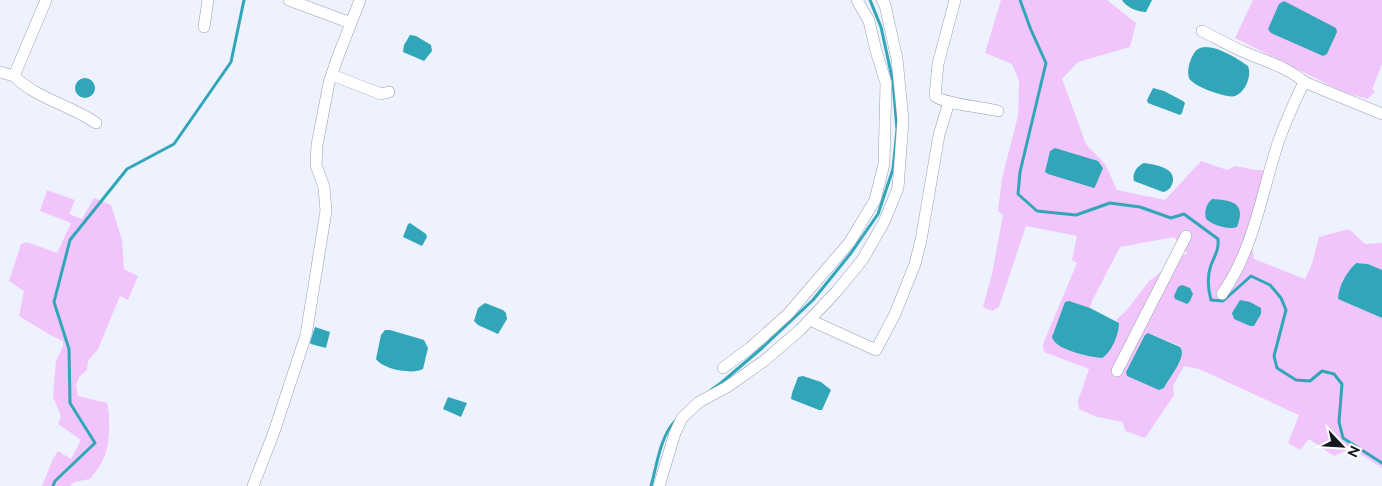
<svg xmlns="http://www.w3.org/2000/svg" width="1382" height="486" font-family="Raleway,sans-serif">
  <style>
    .green { fill: #f1c5fb; fill-rule: evenodd }
    .water { fill: #31a6b9 }
    .lines { fill: none; stroke-linecap: round; stroke-linejoin: round }
    .stream { stroke: #31a6b9; stroke-width: 3 }
    .minor-casing { stroke: #969fb1; stroke-width: 12 }
    .minor { stroke: #fff; stroke-width: 11 }
  </style>
  <rect width="100%" height="100%" fill="#edf2fe"/>
  <path class="green" d="M 1001,0 L 1107,0 L 1136,23 L 1130,47 L 1078,62 L 1062,79 L 1086,144 L 1105,164 L 1117,190 L 1165,200 L 1201,161 L 1227,170 L 1235,166 L 1256,170 L 1267,170 L 1252,247 L 1254,259 L 1305,279 L 1312,264 L 1319,237 L 1349,229 L 1365,244 L 1382,243 L 1382,270 L 1368,264 L 1355,263 L 1343,280 L 1338,299 L 1382,318 L 1382,468 L 1351,448 L 1334,456 L 1309,439 L 1300,450 L 1288,443 L 1299,415 L 1199,369 L 1184,366 L 1173,386 L 1174,395 L 1145,438 L 1125,431 L 1123,422 L 1097,417 L 1079,409 L 1078,401 L 1089,369 L 1044,352 L 1043,344 L 1077,263 L 1072,260 L 1077,236 L 1026,226 L 999,307 L 992,311 L 983,307 L 992,274 L 1003,215 L 998,211 L 1002,178 L 1018,116 L 1019,81 L 1012,64 L 985,53 ZM 1174,237 L 1187,253 L 1149,281 L 1127,310 L 1116,320 L 1119,323 L 1102,358 L 1081,354 L 1069,301 L 1090,308 L 1092,301 L 1120,247 ZM 1148,333 L 1180,346 C 1188,356 1169,378 1164,388 L 1159,390 L 1127,375 L 1126,372 Z
    M 1253,0 L 1382,0 L 1382,64 L 1372,90 L 1376,91 L 1367,99 L 1341,91 L 1235,38 Z
    M 47,190 L 75,200 L 69,214 L 82,219 L 94,198 L 111,205 L 122,240 L 124,269 L 138,276 L 128,300 L 120,296 L 98,349 L 88,361 L 87,370 L 79,377 L 76,385 L 78,396 L 107,403 C 111,420 110,447 102,462 C 99,468 94,473 90,479 L 74,482 L 70,486 L 42,486 L 53,459 L 58,451 L 71,459 L 81,440 L 58,424 L 61,416 L 53,397 L 56,361 L 63,346 L 63,341 L 50,335 L 19,316 L 24,291 L 9,281 L 21,244 L 27,242 L 57,253 L 71,223 L 40,211 Z"/>
  <path class="water" d="M 1122,0 L 1152,0 L 1146,12 C 1137,12 1126,7 1122,0 Z
    M 1284,1 L 1336,28 L 1337,32 L 1327,54 L 1323,56 L 1271,33 L 1268,29 L 1279,4 Z
    M 410,35 L 416,36 L 431,45 L 432,51 L 424,61 L 403,52 L 404,45 Z
    M 1205,47 C 1219,47 1237,58 1248,66 C 1252,75 1246,92 1235,96 C 1228,99 1192,86 1189,78 C 1187,72 1189,64 1191,59 C 1195,51 1196,48 1205,47 Z
    M75 88a10 10 0 1 1 20 0a10 10 0 1 1-20 0Z
    M 1153,88 L 1164,91 L 1183,101 L 1185,103 L 1182,113 L 1180,115 L 1148,103 L 1147,100 Z
    M 1055,148 L 1098,161 L 1103,168 L 1095,187 L 1094,188 L 1048,174 L 1045,172 L 1050,151 Z
    M 1144,163 C 1151,164 1166,166 1171,173 C 1176,180 1171,191 1163,192 L 1134,181 C 1132,173 1137,166 1144,163 Z
    M 1212,199 C 1234,200 1246,204 1237,227 C 1227,230 1213,225 1206,219 C 1204,211 1206,204 1212,199 Z
    M 410,223 L 426,234 L 427,237 L 422,246 L 403,237 L 408,224 Z
    M 1356,263 L 1368,264 L 1382,270 L 1382,318 L 1338,299 C 1339,285 1346,273 1356,263 Z
    M 1182,285 L 1190,288 L 1193,294 L 1190,301 L 1187,304 L 1175,299 L 1174,296 L 1178,287 Z
    M 1240,300 L 1250,302 L 1261,308 L 1261,314 L 1254,326 L 1250,326 L 1234,319 L 1232,313 Z
    M 1069,301 L 1090,308 L 1119,323 C 1119,334 1112,352 1102,358 C 1090,357 1055,350 1052,337 L 1065,302 Z
    M 485,303 L 503,310 L 506,313 L 507,319 L 498,334 L 478,325 L 474,321 L 478,308 Z
    M 315,327 L 330,332 L 326,348 L 311,344 L 310,342 Z
    M 385,330 L 390,330 L 424,340 L 428,348 L 423,369 C 413,375 382,369 376,359 L 381,335 Z
    M 1148,333 L 1180,347 C 1188,356 1169,378 1164,388 L 1159,390 L 1127,376 L 1126,372 L 1145,335 Z
    M 803,376 L 821,382 L 831,390 L 822,410 L 819,410 L 791,399 L 792,393 L 798,377 Z
    M 448,397 L 467,403 L 461,417 L 443,409 Z"/>
  <g class="lines">
    <path class="stream" d="M 1020,0 L 1031,30 L 1046,63 L 1020,172 L 1018,194 L 1037,211 L 1076,215 L 1110,203 L 1140,207 L 1171,218 L 1184,214 L 1218,239 C 1219,250 1215,255 1211,265 C 1207,276 1208,289 1211,300 L 1223,301 L 1251,276 L 1270,285 L 1281,298 L 1286,310 L 1274,356 L 1277,368 L 1296,380 L 1310,381 L 1322,371 L 1334,374 L 1342,384 L 1339,422 L 1343,438 L 1382,463
      M 711,390 L 721,383 L 762,348 L 813,300 L 851,253 L 878,214 L 893,169 L 897,130 L 893,82 L 881,27 L 870,0
      M 53,486 L 55,481 L 95,443 L 70,403 L 69,349 L 54,302 L 70,240 L 127,169 L 174,144 L 231,62 L 244,0
      M 651,486 C 657,465 660,436 676,420"/>
    <defs>
      <path id="minor" d="M 46,0 L 14,76 C 37,99 70,105 96,123
        M 289,0 L 351,23
        M 955,0 L 938,64 L 935,96 C 944,104 983,107 998,111
        M 204,27 L 208,0
        M 1202,31 C 1216,38 1230,46 1244,52 C 1264,61 1288,67 1304,82
        M 0,72 L 14,76
        M 332,75 L 381,94 L 389,92
        M 1222,294 C 1253,251 1261,196 1277,146 C 1284,124 1294,103 1304,82 L 1382,114
        M 810,320 L 876,350 L 895,314 L 915,264 L 921,240 L 939,135 L 949,102
        M 723,368 L 750,348 L 788,314 L 849,243 L 875,200 L 884,164 L 886,83 L 876,51 L 869,21 L 857,0
        M 1117,371 L 1186,236
        M 253,486 L 274,432 L 306,335 L 326,211 L 324,187 L 316,165 L 317,145 L 329,83 L 337,59 L 360,0
        M 659,486 L 675,433 L 682,418 L 699,402 L 727,387 L 764,361 L 800,330 L 836,292 L 863,259 L 884,222 L 898,188 L 903,120 L 897,59 L 885,5 L 882,0"/>
    </defs>
    <use href="#minor" class="minor-casing"/>
    <use href="#minor" class="minor"/>
  </g>
  <g transform="translate(1342 446) rotate(115)" stroke="#ffffff" stroke-width="4" paint-order="stroke">
  <path d="M0-4L9 19L0 12L-9 19Z" fill="#14181f"/>
  <text y="-8" font-size="14" font-weight="bold" text-anchor="middle" fill="#14181f">N</text>
  </g>
</svg>
